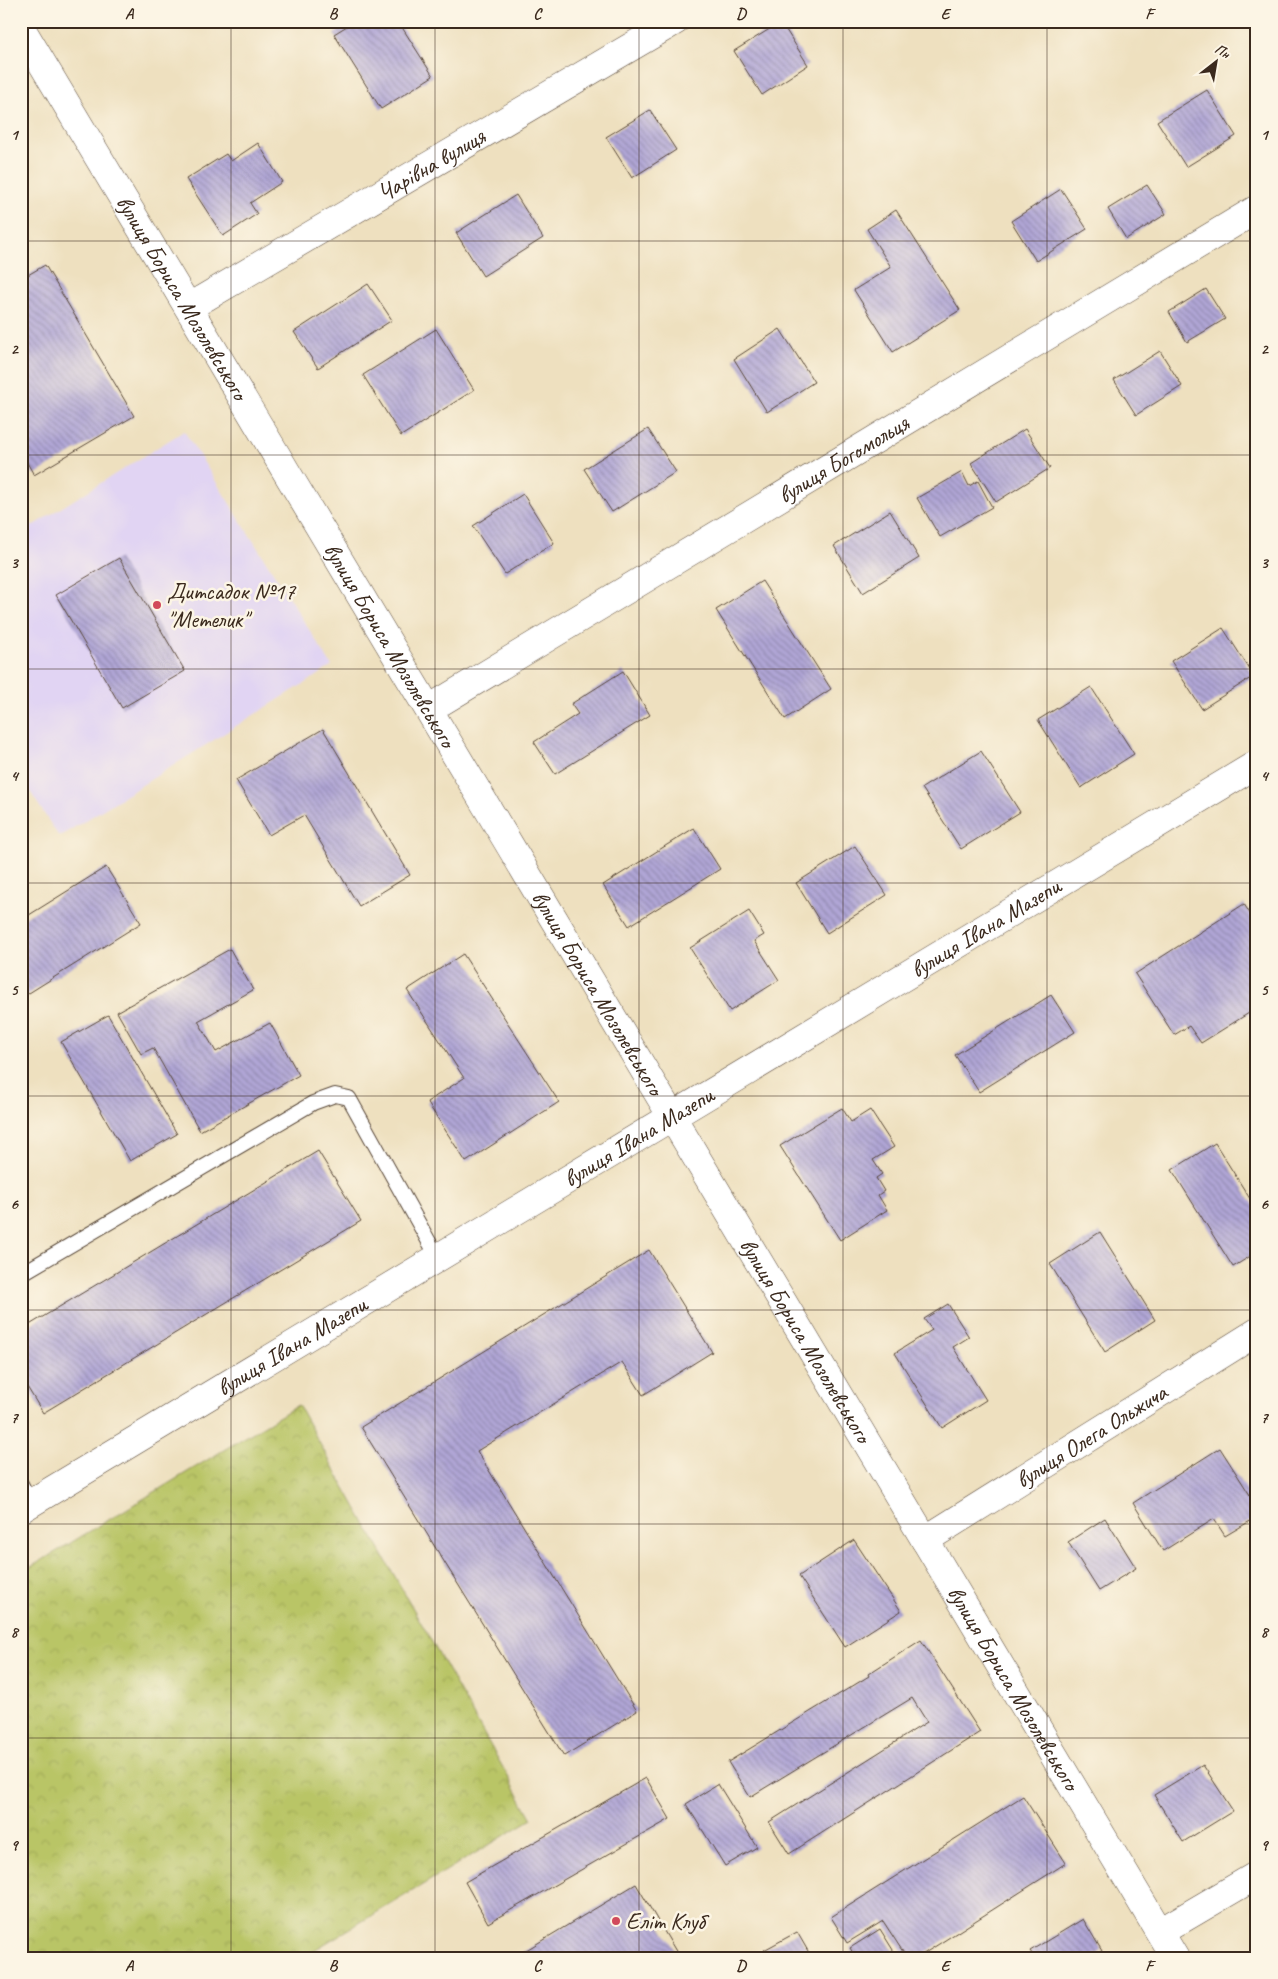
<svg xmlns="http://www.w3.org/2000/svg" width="1278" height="1979" font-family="Caveat,sans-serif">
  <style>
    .built { fill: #e1d4f3 }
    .park { fill: url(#park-crowns); stroke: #7a7842 }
    .building { fill: url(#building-back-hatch) }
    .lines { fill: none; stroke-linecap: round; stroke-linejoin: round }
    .service-casing { stroke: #564536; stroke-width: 16 }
    .minor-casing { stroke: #564536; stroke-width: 29 }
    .service { stroke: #fff; stroke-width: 14 }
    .minor { stroke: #fff; stroke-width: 28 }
    .grid { fill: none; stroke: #3b2a1e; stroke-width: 1; stroke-opacity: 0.55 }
    .poi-dot { fill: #d1495b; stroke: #fcf5e5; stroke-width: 2 }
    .labels { text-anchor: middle; stroke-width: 5; stroke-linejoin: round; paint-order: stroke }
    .street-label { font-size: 24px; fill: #3b2a1e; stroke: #fcf5e5 }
    .poi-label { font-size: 24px; fill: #3b2a1e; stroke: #fcf5e5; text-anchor: start }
    .neatline { fill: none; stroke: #3b2a1e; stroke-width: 2 }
    .grid-label { font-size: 16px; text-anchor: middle; font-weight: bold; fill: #3b2a1e }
  </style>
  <defs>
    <pattern id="park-crowns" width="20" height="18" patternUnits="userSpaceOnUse" patternTransform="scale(1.25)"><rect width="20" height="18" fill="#b9c566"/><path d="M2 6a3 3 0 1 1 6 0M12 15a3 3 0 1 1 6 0" fill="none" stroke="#a0a958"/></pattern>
    <pattern id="building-back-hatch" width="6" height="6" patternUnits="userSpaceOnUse" patternTransform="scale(1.25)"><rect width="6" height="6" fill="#b0a6d6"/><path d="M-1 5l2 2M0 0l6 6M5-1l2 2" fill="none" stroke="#9087ad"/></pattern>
  </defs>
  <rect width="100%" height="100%" fill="#fcf5e5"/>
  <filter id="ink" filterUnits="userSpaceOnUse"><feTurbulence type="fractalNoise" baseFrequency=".02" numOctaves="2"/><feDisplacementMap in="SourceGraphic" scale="10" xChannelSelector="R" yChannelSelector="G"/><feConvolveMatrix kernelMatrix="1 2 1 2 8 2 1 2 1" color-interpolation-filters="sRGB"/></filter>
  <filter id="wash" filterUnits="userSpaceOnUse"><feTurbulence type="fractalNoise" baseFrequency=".0096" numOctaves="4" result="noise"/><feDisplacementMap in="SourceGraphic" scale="20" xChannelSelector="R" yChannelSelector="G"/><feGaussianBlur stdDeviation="1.12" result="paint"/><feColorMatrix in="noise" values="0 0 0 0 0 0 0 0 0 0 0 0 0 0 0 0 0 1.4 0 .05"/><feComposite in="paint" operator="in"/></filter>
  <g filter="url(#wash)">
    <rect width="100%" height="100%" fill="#eee0bf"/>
    <path class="built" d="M 184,431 L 332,666 L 59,837 L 21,777 L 21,533 Z"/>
    <path class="park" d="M 298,1405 L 532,1819 L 301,1958 L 21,1958 L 21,1573 Z"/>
    <g id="blocks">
      <path class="building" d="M 355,21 L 398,21 L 433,76 L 381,109 L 334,34 Z
        M 880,21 L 895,21 L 884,28 Z
        M 781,22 L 808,65 L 762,95 L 734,51 Z
        M 1207,90 L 1236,136 L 1186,167 L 1157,121 Z
        M 650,110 L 676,150 L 632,178 L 606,137 Z
        M 258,143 L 282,182 L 250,203 L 257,214 L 223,236 L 186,179 L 226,154 L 231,161 Z
        M 1147,185 L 1166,214 L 1126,239 L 1108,209 Z
        M 1061,189 L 1087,229 L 1036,261 L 1011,221 Z
        M 516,195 L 543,238 L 483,276 L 456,233 Z
        M 896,210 L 960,310 L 893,352 L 854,290 L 891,267 L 867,229 Z
        M 45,265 L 134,416 L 34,475 L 21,452 L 21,393 L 28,389 L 21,378 L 21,279 Z
        M 368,284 L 392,320 L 318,368 L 294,332 Z
        M 1206,289 L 1225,319 L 1187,342 L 1169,312 Z
        M 436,329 L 474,390 L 401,436 L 363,375 Z
        M 780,329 L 814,382 L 767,412 L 734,359 Z
        M 1160,351 L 1182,386 L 1136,415 L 1114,380 Z
        M 648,429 L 676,472 L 612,512 L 584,469 Z
        M 1025,429 L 1050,468 L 996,502 L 971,463 Z
        M 962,472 L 969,486 L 978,481 L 992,507 L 940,537 L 917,498 Z
        M 523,494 L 554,543 L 505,574 L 473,526 Z
        M 890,511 L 919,558 L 863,593 L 834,546 Z
        M 119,558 L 185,671 L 122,708 L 56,595 Z
        M 762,581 L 831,689 L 785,719 L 716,610 Z
        M 1223,628 L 1254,676 L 1202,709 L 1171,661 Z
        M 623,671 L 650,715 L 555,774 L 534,742 L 578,714 L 571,704 Z
        M 1091,687 L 1134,754 L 1081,788 L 1038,720 Z
        M 323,729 L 410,875 L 359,906 L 304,815 L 269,835 L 236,780 Z
        M 981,751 L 1020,812 L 961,849 L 922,788 Z
        M 694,828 L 720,869 L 629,926 L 603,885 Z
        M 855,846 L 887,895 L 827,933 L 796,883 Z
        M 106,867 L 141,923 L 21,998 L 21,920 Z
        M 1244,904 L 1257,925 L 1257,984 L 1253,986 L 1257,992 L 1257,1008 L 1201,1043 L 1189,1026 L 1174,1035 L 1135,974 Z
        M 749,911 L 764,935 L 754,941 L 779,980 L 730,1011 L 690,948 Z
        M 230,949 L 253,990 L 198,1021 L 216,1052 L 270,1023 L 299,1075 L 200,1131 L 153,1048 L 141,1054 L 117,1012 Z
        M 463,954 L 559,1102 L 466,1162 L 427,1102 L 464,1078 L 407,990 Z
        M 1051,995 L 1075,1032 L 979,1092 L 955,1055 Z
        M 108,1015 L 177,1134 L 130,1161 L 61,1042 Z
        M 842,1108 L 851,1122 L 870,1110 L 894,1147 L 873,1160 L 882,1174 L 876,1178 L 884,1191 L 878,1195 L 887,1210 L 840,1240 L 780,1146 Z
        M 1215,1143 L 1257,1210 L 1257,1252 L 1233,1267 L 1172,1170 Z
        M 318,1151 L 361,1221 L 43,1413 L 21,1377 L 21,1330 Z
        M 1100,1232 L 1155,1320 L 1105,1352 L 1050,1264 Z
        M 649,1250 L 712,1352 L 643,1395 L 622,1362 L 477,1451 L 637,1711 L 564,1756 L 361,1427 Z
        M 948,1304 L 969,1337 L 953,1347 L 986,1400 L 942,1428 L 895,1353 L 932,1330 L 924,1319 Z
        M 1220,1448 L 1257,1506 L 1257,1517 L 1225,1536 L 1214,1519 L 1163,1551 L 1133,1503 Z
        M 1105,1518 L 1136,1568 L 1099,1591 L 1068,1542 Z
        M 854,1540 L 901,1611 L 845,1647 L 799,1576 Z
        M 921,1640 L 980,1732 L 789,1854 L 769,1822 L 927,1722 L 912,1698 L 750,1797 L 728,1762 L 869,1676 L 868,1674 Z
        M 1203,1765 L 1233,1811 L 1183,1842 L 1154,1795 Z
        M 646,1778 L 670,1819 L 488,1923 L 465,1882 Z
        M 718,1784 L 757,1847 L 725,1866 L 686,1804 Z
        M 1023,1796 L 1066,1863 L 917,1958 L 907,1958 L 883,1921 L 847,1943 L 831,1917 Z
        M 636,1884 L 680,1958 L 513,1958 Z
        M 1083,1919 L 1102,1951 L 1091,1958 L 1035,1958 L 1030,1951 Z
        M 880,1929 L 898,1958 L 856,1958 L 850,1948 Z
        M 797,1932 L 812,1958 L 768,1958 L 764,1950 Z"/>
    </g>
  </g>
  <g filter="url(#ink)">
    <use href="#blocks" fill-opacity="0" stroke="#564536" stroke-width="1"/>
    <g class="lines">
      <defs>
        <path id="service" d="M 21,1274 L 313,1103 L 335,1095 L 349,1098 L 438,1258
          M 21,1484 L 31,1503"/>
        <g id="minor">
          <path id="s1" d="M 21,28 L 1175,1958"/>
          <path id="s2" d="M 189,307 L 675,21"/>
          <path id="s3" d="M 429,709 L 1257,209"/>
          <path id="s4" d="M 21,1509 L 1257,764"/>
          <path id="s5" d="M 925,1540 L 1257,1332"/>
          <path d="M 1160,1932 L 1257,1875"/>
        </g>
      </defs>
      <use href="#service" class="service-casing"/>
      <use href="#minor" class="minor-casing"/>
      <use href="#service" class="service"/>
      <use href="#minor" class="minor"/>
    </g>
  </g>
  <path class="grid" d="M 231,21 L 231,1958M 435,21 L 435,1958M 639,21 L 639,1958M 843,21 L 843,1958M 1047,21 L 1047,1958M 21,241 L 1257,241M 21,455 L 1257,455M 21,669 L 1257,669M 21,883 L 1257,883M 21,1096 L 1257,1096M 21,1310 L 1257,1310M 21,1524 L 1257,1524M 21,1738 L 1257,1738"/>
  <g class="poi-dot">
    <circle cx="157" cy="605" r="5"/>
    <circle cx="616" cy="1921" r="5"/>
  </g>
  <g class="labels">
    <g class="street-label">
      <text dy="8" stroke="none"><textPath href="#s2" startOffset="281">Чарівна вулиця</textPath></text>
      <text dy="8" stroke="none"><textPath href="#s1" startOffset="314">вулиця Бориса Мозолевського</textPath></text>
      <text dy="8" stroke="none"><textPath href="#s3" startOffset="484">вулиця Богомольця</textPath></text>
      <text dy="8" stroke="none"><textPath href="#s1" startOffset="719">вулиця Бориса Мозолевського</textPath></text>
      <text dy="8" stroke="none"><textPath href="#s4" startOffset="1126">вулиця Івана Мазепи</textPath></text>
      <text dy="8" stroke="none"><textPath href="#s1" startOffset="1124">вулиця Бориса Мозолевського</textPath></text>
      <text dy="8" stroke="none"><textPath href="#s4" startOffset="721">вулиця Івана Мазепи</textPath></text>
      <text dy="8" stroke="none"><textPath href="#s1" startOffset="1529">вулиця Бориса Мозолевського</textPath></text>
      <text dy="8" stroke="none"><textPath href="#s4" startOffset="316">вулиця Івана Мазепи</textPath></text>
      <text dy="8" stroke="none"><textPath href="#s5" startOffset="196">вулиця Олега Ольжича</textPath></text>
      <text dy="8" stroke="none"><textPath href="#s1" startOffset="1934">вулиця Бориса Мозолевського</textPath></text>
    </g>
    <g class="poi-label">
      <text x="167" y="599">Дитсадок №17<tspan x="167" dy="28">"Метелик"</tspan></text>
      <text x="626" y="1929">Еліт Клуб</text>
    </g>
  </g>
  <rect width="1278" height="1979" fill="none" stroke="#fcf5e5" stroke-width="55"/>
  <g transform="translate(1216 62) rotate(31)" stroke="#fcf5e5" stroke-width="4" paint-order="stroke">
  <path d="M0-4L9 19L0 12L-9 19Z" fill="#3b2a1e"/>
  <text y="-8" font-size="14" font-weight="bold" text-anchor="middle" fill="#3b2a1e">Пн</text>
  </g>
  <rect x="28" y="28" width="1222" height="1924" class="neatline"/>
  <g class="grid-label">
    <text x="129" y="19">A</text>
    <text x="333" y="19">B</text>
    <text x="537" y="19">C</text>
    <text x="741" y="19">D</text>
    <text x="945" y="19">E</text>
    <text x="1149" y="19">F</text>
    <text x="14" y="140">1</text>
    <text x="1264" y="140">1</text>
    <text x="14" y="354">2</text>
    <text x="1264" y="354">2</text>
    <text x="14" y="568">3</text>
    <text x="1264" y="568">3</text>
    <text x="14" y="781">4</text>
    <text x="1264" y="781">4</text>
    <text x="14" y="995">5</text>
    <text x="1264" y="995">5</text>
    <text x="14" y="1209">6</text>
    <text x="1264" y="1209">6</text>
    <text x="14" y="1423">7</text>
    <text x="1264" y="1423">7</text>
    <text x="14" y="1637">8</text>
    <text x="1264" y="1637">8</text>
    <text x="14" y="1850">9</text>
    <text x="1264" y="1850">9</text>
    <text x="129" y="1971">A</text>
    <text x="333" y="1971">B</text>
    <text x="537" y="1971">C</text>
    <text x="741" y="1971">D</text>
    <text x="945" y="1971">E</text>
    <text x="1149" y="1971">F</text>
  </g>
</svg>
